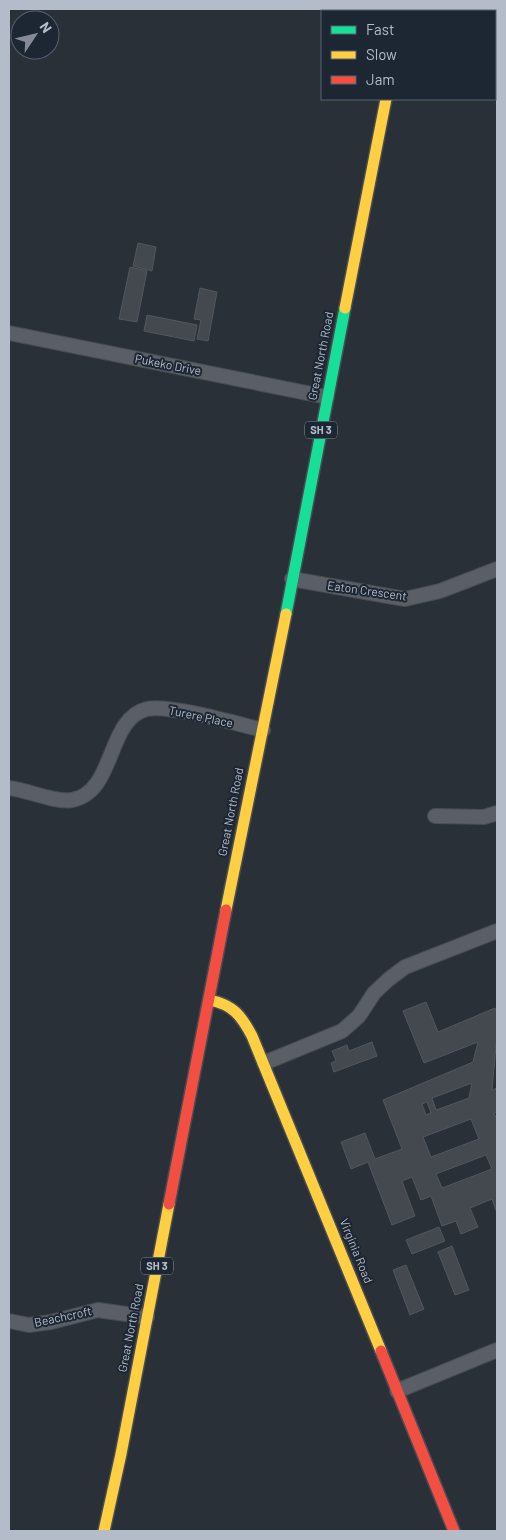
<svg xmlns="http://www.w3.org/2000/svg" width="506" height="1540" font-family="Barlow,sans-serif">
  <style>
    .building { fill: #444950; stroke: #52575f; fill-rule: evenodd }
    .lines { fill: none; stroke-linecap: round; stroke-linejoin: round }
    .street-casing { stroke: #484c53; stroke-width: 16 }
    .fast-casing { stroke: #484c53; stroke-width: 14 }
    .slow-casing { stroke: #484c53; stroke-width: 14 }
    .jam-casing { stroke: #484c53; stroke-width: 14 }
    .street { stroke: #5a5e66; stroke-width: 14 }
    .fast { stroke: #16e098; stroke-width: 11 }
    .slow { stroke: #ffcf43; stroke-width: 11 }
    .jam { stroke: #f24e42; stroke-width: 11 }
    .labels { text-anchor: middle; stroke-width: 4; stroke-linejoin: round; paint-order: stroke }
    .shield { fill: #1d2633; stroke: #878f9c; stroke-width: 1 }
    .shield-label { font-size: 11px; font-weight: bold; fill: #b4bcc9 }
    .street-label { font-size: 12px; fill: #b4bcc9; stroke: #1d2633 }
  </style>
  <rect width="100%" height="100%" fill="#2a3038"/>
  <path class="building" d="M 138,243 L 156,247 L 152,271 L 133,266 Z
    M 130,267 L 147,271 L 137,322 L 119,319 Z
    M 200,288 L 217,292 L 208,341 L 197,339 L 201,320 L 194,319 Z
    M 147,315 L 197,325 L 194,341 L 144,331 Z
    M 426,1002 L 438,1032 L 495,1008 L 497,1013 L 497,1035 L 492,1090 L 497,1088 L 497,1112 L 494,1113 L 497,1120 L 497,1213 L 492,1199 L 470,1208 L 478,1227 L 461,1234 L 456,1221 L 442,1226 L 431,1196 L 421,1200 L 412,1177 L 402,1181 L 415,1216 L 392,1225 L 368,1162 L 351,1169 L 341,1142 L 365,1133 L 375,1159 L 402,1149 L 383,1100 L 473,1062 L 478,1042 L 424,1063 L 403,1011 ZM 472,1083 L 469,1098 L 436,1110 L 432,1098 ZM 427,1102 L 431,1113 L 426,1115 L 422,1104 ZM 471,1119 L 479,1139 L 431,1157 L 423,1137 ZM 486,1155 L 492,1169 L 442,1188 L 436,1174 Z
    M 372,1042 L 377,1056 L 334,1072 L 331,1063 L 336,1061 L 332,1051 L 347,1045 L 349,1051 Z
    M 439,1227 L 445,1241 L 412,1254 L 406,1240 Z
    M 452,1246 L 469,1290 L 455,1295 L 438,1252 Z
    M 406,1265 L 424,1309 L 410,1315 L 393,1270 Z"/>
  <g class="lines">
    <defs>
      <path id="street" d="M 495,64 L 497,63
        M 9,333 L 327,397
        M 292,579 L 405,599 L 440,591 L 497,569
        M 9,788 C 28,790 55,803 72,800 C 116,792 106,719 147,709 C 169,704 238,724 263,730
        M 435,816 L 484,817 L 497,813
        M 264,1063 L 342,1031 L 359,1016 L 374,993 L 389,979 L 405,967 L 497,931
        M 9,1321 L 29,1325 L 51,1322 L 98,1310 L 147,1317
        M 397,1391 L 497,1350"/>
      <path id="fast" d="M 286,614 L 345,308"/>
      <path id="slow" d="M 345,308 L 386,99
        M 226,910 L 286,614
        M 210,1000 C 233,1005 241,1015 252,1036 L 381,1351
        M 104,1531 L 121,1454 L 169,1204"/>
      <path id="jam" d="M 402,11 L 403,9
        M 169,1204 L 226,910
        M 381,1351 L 454,1531"/>
    </defs>
    <use href="#street" class="street-casing"/>
    <use href="#fast" class="fast-casing"/>
    <use href="#slow" class="slow-casing"/>
    <use href="#jam" class="jam-casing"/>
    <use href="#street" class="street"/>
    <use href="#fast" class="fast"/>
    <use href="#slow" class="slow"/>
    <use href="#jam" class="jam"/>
  </g>
  <g class="labels">
    <g class="shield">
      <rect x="305" y="421.5" width="32" height="17" rx="4"/>
      <rect x="141" y="1257.5" width="32" height="17" rx="4"/>
    </g>
    <g class="shield-label">
      <text x="321" y="434">SH 3</text>
      <text x="157" y="1270">SH 3</text>
    </g>
    <g class="street-label">
      <text transform="translate(321 356) rotate(-79)" y="4">Great North Road</text>
      <text transform="translate(168 365) rotate(11)" y="4">Pukeko Drive</text>
      <text transform="translate(367 591) rotate(8)" y="4">Eaton Crescent</text>
      <text transform="translate(201 717) rotate(12)" y="4">Turere Place</text>
      <text transform="translate(231 812) rotate(-79)" y="4">Great North Road</text>
      <text transform="translate(356 1251) rotate(68)" y="4">Virginia Road</text>
      <text transform="translate(63 1317) rotate(-12)" y="4">Beachcroft</text>
      <text transform="translate(131 1328) rotate(-79)" y="4">Great North Road</text>
    </g>
  </g>
  <rect width="506" height="1540" fill="none" stroke="#b4bcc9" stroke-width="20"/>
  <rect x="321" y="10" width="175" height="90" fill="#1d2633" stroke="#59626f"/>
  <rect x="331" y="26" width="25" height="8" fill="#16e098" stroke="#59626f"/>
  <text x="366" y="35" font-size="15" fill="#b4bcc9">Fast</text>
  <rect x="331" y="51" width="25" height="8" fill="#ffcf43" stroke="#59626f"/>
  <text x="366" y="60" font-size="15" fill="#b4bcc9">Slow</text>
  <rect x="331" y="76" width="25" height="8" fill="#f24e42" stroke="#59626f"/>
  <text x="366" y="85" font-size="15" fill="#b4bcc9">Jam</text>
  <g transform="translate(35 35) rotate(55)"><circle r="24" fill="#1d2633" stroke="#59626f"/>
  <path d="M0-4L9 19L0 12L-9 19Z" fill="#848b96"/>
  <text y="-8" font-size="14" font-weight="bold" text-anchor="middle" fill="#b4bcc9">N</text>
  </g>
</svg>
